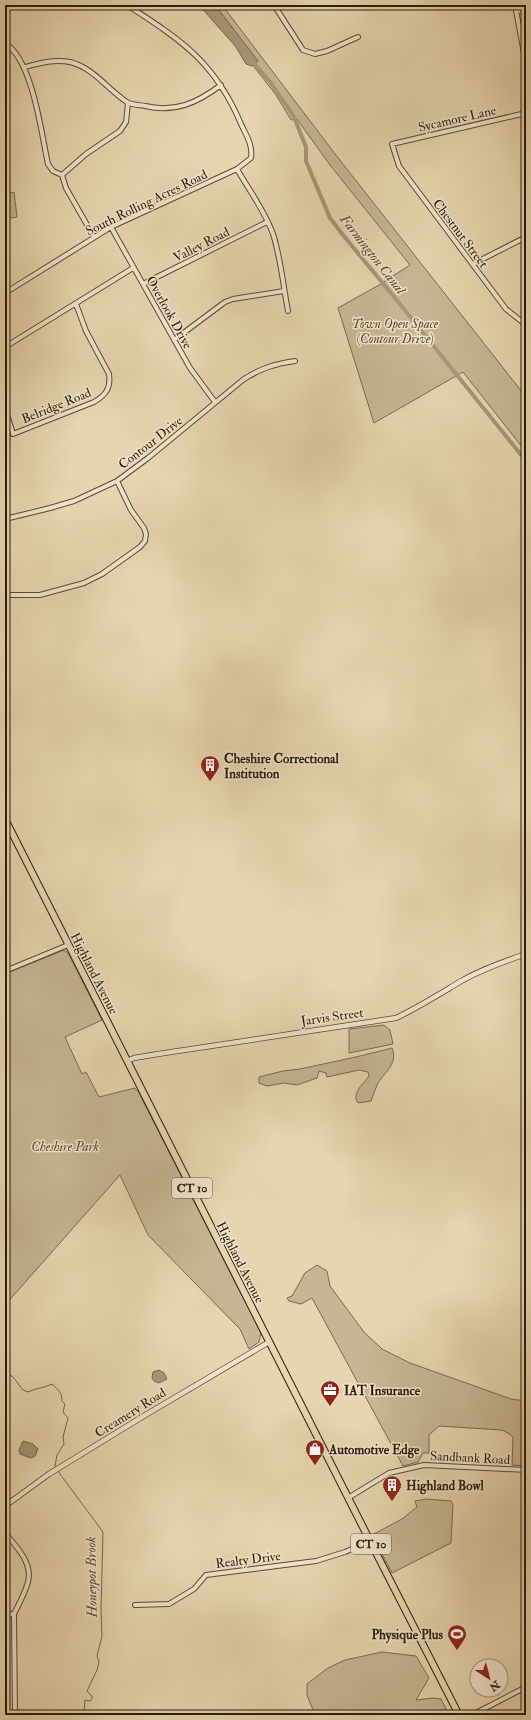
<svg xmlns="http://www.w3.org/2000/svg" width="531" height="1720" font-family="'IM FELL Double Pica',serif">
  <style>
    .green { fill: #c6b693; stroke: #78694e }
    .water { fill: #a69677; stroke: #74654b }
    .lines { fill: none; stroke-linecap: round; stroke-linejoin: round }
    .stream { stroke: #74654b; stroke-width: 1 }
    .canal { stroke: #a69677; stroke-width: 4 }
    .minor-casing { stroke: #584a33; stroke-width: 6 }
    .tertiary-casing { stroke: #584a33; stroke-width: 6 }
    .trunk-casing { stroke: #291c0a; stroke-width: 8 }
    .minor { stroke: #efe4cb; stroke-width: 4 }
    .tertiary { stroke: #efe4cb; stroke-width: 4.5 }
    .trunk { stroke: #e6d5af; stroke-width: 6 }
    .labels { text-anchor: middle; stroke-width: 3; stroke-linejoin: round; paint-order: stroke }
    .shield { fill: #efe4cb; stroke: #645844; stroke-width: 1 }
    .shield-label { font-size: 12px; font-weight: bold; fill: #291c0a }
    .street-label { font-size: 13px; fill: #291c0a; stroke: #efe4cb }
    .park-label { font-size: 13px; font-style: italic; fill: #584a33; stroke: #efe4cb }
    .poi-label { font-size: 13px; font-weight: bold; fill: #291c0a; stroke: #efe4cb; text-anchor: start }
    .water-label { font-size: 14px; font-style: italic; fill: #554730; stroke: #efe4cb }
  </style>
  <rect width="100%" height="100%" fill="#e6d5af"/>
  <filter id="stains"><feTurbulence type="fractalNoise" baseFrequency=".005" numOctaves="4"/><feColorMatrix values="0 0 0 0 .2 0 0 0 0 .09 0 0 0 0 .02 0 0 0 .5 -.17"/></filter>
  <radialGradient id="worn" r=".72"><stop offset=".6" stop-color="#630" stop-opacity="0"/><stop offset="1" stop-color="#630" stop-opacity=".3"/></radialGradient>
  <path class="green" d="M 206,5 L 222,5 L 339,159 L 526,397 L 526,452 L 463,372 L 374,423 L 338,308 L 379,285 L 410,265 L 330,165 L 297,119 L 291,120 L 276,95 Z
    M 14,192 L 17,217 L 5,219 L 5,194 Z
    M 64,950 L 68,953 L 102,1020 L 65,1037 L 82,1074 L 86,1072 L 99,1097 L 135,1088 L 139,1093 L 261,1333 L 259,1342 L 249,1349 L 240,1329 L 148,1235 L 120,1175 L 5,1305 L 5,974 Z
    M 384,1025 L 390,1030 L 393,1044 L 349,1053 L 349,1029 Z
    M 392,1048 C 399,1064 383,1073 377,1085 C 375,1090 373,1096 371,1101 L 358,1103 C 351,1094 363,1084 369,1076 L 368,1072 L 359,1070 L 327,1077 L 326,1073 L 319,1071 L 317,1078 L 297,1085 L 284,1083 L 267,1086 L 259,1083 L 259,1077 L 283,1071 L 300,1069 L 356,1057 Z
    M 317,1265 L 327,1271 L 330,1286 L 364,1332 L 382,1349 L 410,1363 L 511,1399 L 526,1401 L 526,1466 L 512,1465 L 513,1437 L 508,1433 L 502,1430 L 439,1426 L 429,1435 L 429,1453 L 423,1453 L 418,1462 L 403,1466 L 312,1298 L 301,1304 L 289,1301 L 287,1298 L 292,1296 L 305,1273 Z
    M 426,1499 L 451,1501 L 453,1504 L 451,1543 L 392,1573 L 372,1535 L 402,1519 L 417,1507 L 415,1501 Z
    M 382,1652 L 416,1656 L 429,1678 L 416,1700 L 433,1698 L 441,1699 L 449,1715 L 315,1715 L 307,1695 L 307,1684 L 328,1668 L 345,1660 Z"/>
  <path class="water" d="M 199,5 L 215,5 L 258,61 L 252,66 L 246,64 L 236,47 Z
    M 159,1370 L 164,1373 L 167,1379 L 159,1383 L 154,1381 L 152,1378 L 153,1372 Z
    M 23,1441 L 33,1444 L 38,1449 L 35,1456 L 31,1458 L 20,1454 L 19,1450 Z"/>
  <g class="lines">
    <path class="stream" d="M 5,1372 L 13,1377 L 23,1390 L 28,1392 C 36,1388 44,1388 52,1384 C 58,1390 62,1392 62,1401 L 65,1404 L 63,1412 L 68,1418 L 63,1437 L 64,1444 L 57,1455 L 55,1466 L 56,1468
      M 57,1470 L 103,1532 L 101,1610 L 102,1636 L 97,1656 L 99,1662 L 97,1670 L 87,1691 L 92,1696 L 92,1699 L 90,1701 L 85,1700 L 84,1712 L 78,1715"/>
    <path class="canal" d="M 251,60 L 271,83 L 294,117 L 306,147 L 306,161 L 330,218 L 343,235 L 395,298 L 526,461"/>
    <defs>
      <path id="minor" d="M 274,5 L 303,50 L 315,54 L 327,51 L 358,37
        M 515,5 L 526,64
        M 516,11 L 526,10
        M 5,43 C 33,61 41,132 48,164 L 53,171 L 62,175
        M 25,67 C 40,63 54,59 70,62 C 94,68 107,89 127,102 C 132,105 139,105 145,106 C 175,113 197,103 221,85
        M 526,113 L 392,144 L 399,166 L 506,309 L 526,325
        M 237,169 C 249,190 265,211 273,234 C 281,259 283,285 288,311
        M 62,175 L 86,154 L 120,131 L 126,122 L 128,103
        M 62,175 L 66,188 L 94,237
        M 111,227 L 190,368 L 215,402
        M 473,264 L 526,237
        M 143,284 L 267,222
        M 5,293 L 111,227 L 237,169 L 251,158 C 253,145 246,135 241,124 C 215,62 181,40 127,5
        M 174,340 L 225,302 L 233,299 L 284,291
        M 5,347 L 133,268
        M 5,408 L 13,434 L 94,402 C 106,395 111,388 109,374 L 86,331 L 76,304
        M 5,519 L 50,508 L 74,501 L 117,481 L 148,458 L 244,379 C 262,368 274,364 295,361
        M 5,595 L 40,595 L 84,583 L 102,574 L 140,547 L 145,541 L 146,534 L 144,528 L 131,510 L 117,481
        M 5,971 L 68,945
        M 348,1498 L 389,1473 L 424,1465 L 526,1470
        M 5,1533 C 16,1546 33,1563 28,1582 C 25,1593 19,1604 14,1614
        M 135,1605 L 169,1604 L 194,1589 L 206,1575 L 316,1561 L 345,1552 L 370,1541
        M 5,1615 L 14,1614 L 15,1715
        M 472,1715 L 526,1687"/>
      <path id="tertiary" d="M 127,1061 L 134,1058 L 158,1054 L 396,1018 C 419,1007 441,993 463,980 C 483,969 505,961 526,954
        M 5,1506 L 49,1474 L 142,1417 L 269,1342"/>
      <path id="trunk" d="M 5,819 L 370,1541 L 459,1715"/>
    </defs>
    <use href="#minor" class="minor-casing"/>
    <use href="#tertiary" class="tertiary-casing"/>
    <use href="#trunk" class="trunk-casing"/>
    <use href="#minor" class="minor"/>
    <use href="#tertiary" class="tertiary"/>
    <use href="#trunk" class="trunk"/>
  </g>
  <defs>
    <symbol id="building-pin" viewBox="-11 -11 22 30"><path d="M0 17L-7.5 6A9.5 9.5 0 1 1 7.5 6Z" fill="#8f2418" stroke="#efe4cb"/><path d="M-4-6H4V6H1V3H-1V6H-4ZM-2.5-4.3h1.7v1.8h-1.7ZM.8-4.3h1.7v1.8H.8ZM-2.5-1h1.7V.8h-1.7ZM.8-1h1.7V.8H.8Z" fill="#fff"/></symbol>
    <symbol id="office-pin" viewBox="-11 -11 22 30"><path d="M0 17L-7.5 6A9.5 9.5 0 1 1 7.5 6Z" fill="#8f2418" stroke="#efe4cb"/><path d="M-6-3h4V-5.5h4V-3h4V5H-6ZM-1-4.5V-3h2v-1.5ZM-6 0V1H6V0Z" fill="#fff"/></symbol>
    <symbol id="shop-pin" viewBox="-11 -11 22 30"><path d="M0 17L-7.5 6A9.5 9.5 0 1 1 7.5 6Z" fill="#8f2418" stroke="#efe4cb"/><path d="M-5-2.5h2.3a2.7 3.5 0 0 1 5.4 0H5L5.5 6h-11ZM-1.5-2.5h3a1.5 2.3 0 0 0-3 0Z" fill="#fff"/></symbol>
    <symbol id="stadium-pin" viewBox="-11 -11 22 30"><path d="M0 17L-7.5 6A9.5 9.5 0 1 1 7.5 6Z" fill="#8f2418" stroke="#efe4cb"/><path d="M0-5a6.5 5 0 1 0 0 10a6.5 5 0 1 0 0-10ZM-3.5-1.8h7v3.6h-7Z" fill="#fff"/></symbol>
  </defs>
  <g fill-rule="evenodd">
    <use href="#building-pin" x="199" y="754" width="22" height="30"/>
    <use href="#office-pin" x="319" y="1379" width="22" height="30"/>
    <use href="#shop-pin" x="304" y="1438" width="22" height="30"/>
    <use href="#building-pin" x="381" y="1474" width="22" height="30"/>
    <use href="#stadium-pin" x="446" y="1623" width="22" height="30"/>
  </g>
  <g class="labels">
    <g class="shield">
      <rect x="172" y="1178" width="40" height="20" rx="3"/>
      <rect x="351" y="1534" width="40" height="20" rx="3"/>
    </g>
    <g class="shield-label">
      <text x="192" y="1192">CT 10</text>
      <text x="371" y="1548">CT 10</text>
    </g>
    <g class="street-label">
      <text transform="translate(457 118) rotate(-13)" y="5">Sycamore Lane</text>
      <text transform="translate(146 202) rotate(-26)" y="5">South Rolling Acres Road</text>
      <text transform="translate(461 233) rotate(53)" y="5">Chestnut Street</text>
      <text transform="translate(201 244) rotate(-27)" y="5">Valley Road</text>
      <text transform="translate(170 312) rotate(61)" y="5">Overlook Drive</text>
      <text transform="translate(56 405) rotate(-22)" y="5">Belridge Road</text>
      <text transform="translate(150 442) rotate(-38)" y="5">Contour Drive</text>
      <text transform="translate(95 973) rotate(63)" y="5">Highland Avenue</text>
      <text transform="translate(332 1016) rotate(-8)" y="5">Jarvis Street</text>
      <text transform="translate(241 1262) rotate(63)" y="5">Highland Avenue</text>
      <text transform="translate(130 1412) rotate(-32)" y="5">Creamery Road</text>
      <text transform="translate(470 1457) rotate(3)" y="5">Sandbank Road</text>
      <text transform="translate(248 1559) rotate(-7)" y="5">Realty Drive</text>
    </g>
    <g class="park-label">
      <text x="395" y="328">Town Open Space<tspan x="395" dy="15">(Contour Drive)</tspan></text>
      <text x="65" y="1151">Cheshire Park</text>
    </g>
    <g class="poi-label">
      <text x="224" y="763">Cheshire Correctional<tspan x="224" dy="15">Institution</tspan></text>
      <text x="344" y="1395">IAT Insurance</text>
      <text x="329" y="1454">Automotive Edge</text>
      <text x="406" y="1490">Highland Bowl</text>
      <text x="443" y="1639" text-anchor="end">Physique Plus</text>
    </g>
    <g class="water-label">
      <text transform="translate(373 254) rotate(52)" y="5">Farmington Canal</text>
      <text transform="translate(91 1577) rotate(-91)" y="5">Honeypot Brook</text>
    </g>
  </g>
  <rect width="531" height="1720" fill="none" stroke="#e6d5af" stroke-width="20"/>
  <rect x="6" y="6" width="519" height="1708" fill="none" stroke="#291c0a" stroke-width="2"/>
  <rect x="10" y="10" width="511" height="1700" fill="none" stroke="#291c0a"/>
  <g transform="translate(489 1678) rotate(144)"><circle r="19" fill="#efe4cb" stroke="#a0947e"/>
  <path d="M0-3L7 15L0 10L-7 15Z" fill="#8f2418"/>
  <text y="-6" font-size="11" font-weight="bold" text-anchor="middle" fill="#291c0a">N</text>
  </g>
  <rect width="100%" height="100%" filter="url(#stains)"/>
  <rect width="100%" height="100%" fill="url(#worn)"/>
</svg>
